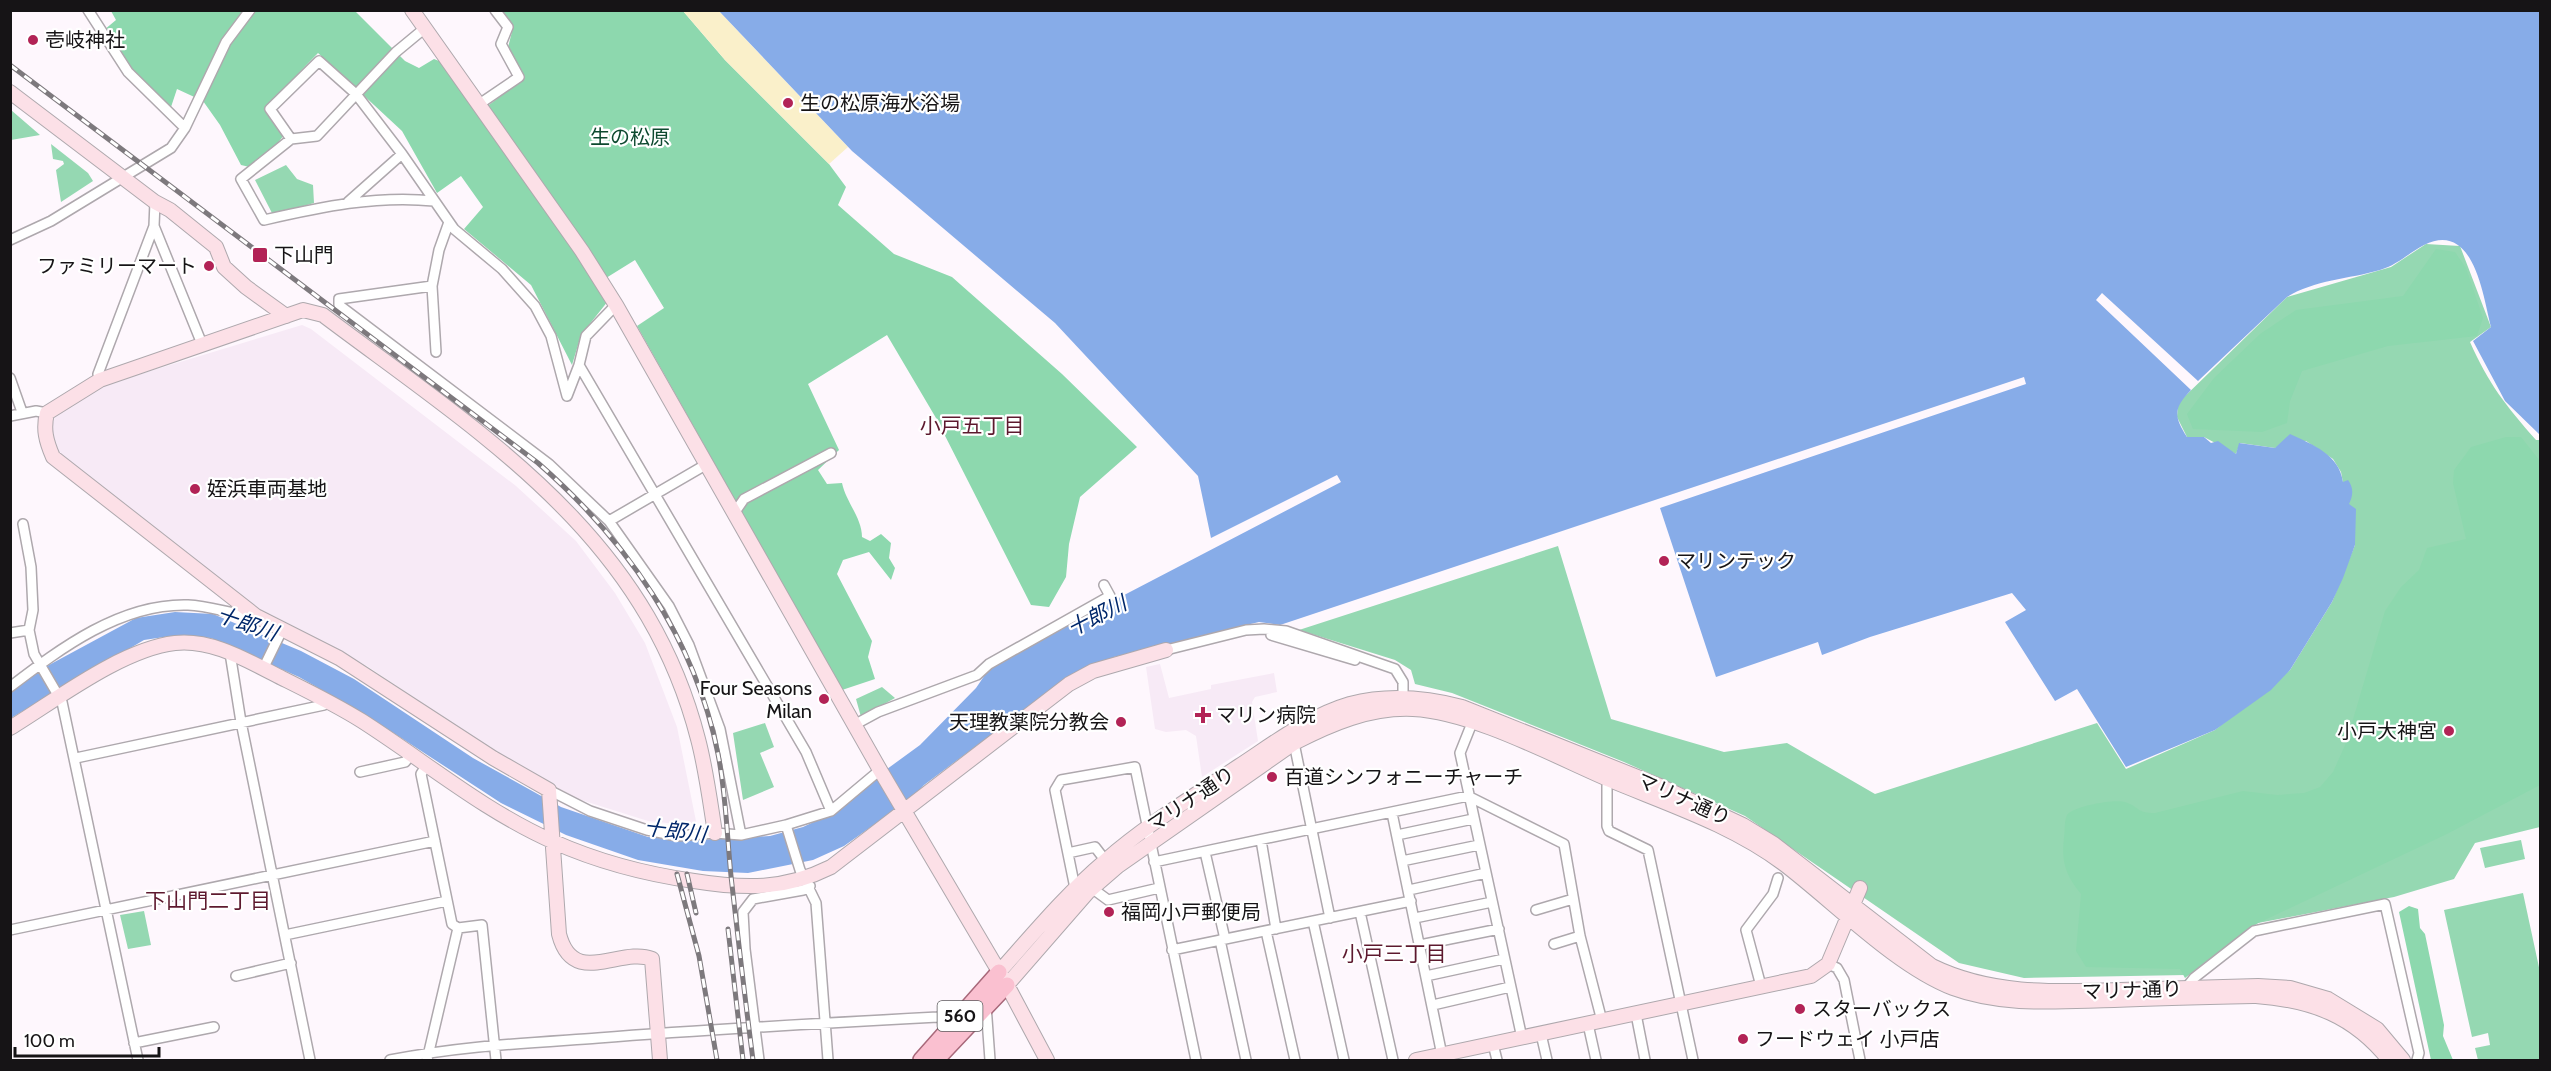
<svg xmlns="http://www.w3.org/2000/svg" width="2551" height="1071" font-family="Cabin,'Noto Sans JP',sans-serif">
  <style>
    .built { fill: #f7eaf6 }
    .green { fill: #95d8b2 }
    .forest { fill: #8dd8ae }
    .sand { fill: #faf0ca }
    .water { fill: #87ace8 }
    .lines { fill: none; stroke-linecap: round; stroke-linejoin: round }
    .street-casing { stroke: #aea8ad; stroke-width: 12 }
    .secondary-casing { stroke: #aea8ad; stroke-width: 16 }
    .primary-casing { stroke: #a8687a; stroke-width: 18 }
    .street { stroke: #fff; stroke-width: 9 }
    .secondary { stroke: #fce0e7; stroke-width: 14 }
    .primary { stroke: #fac0d0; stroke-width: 15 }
    .rail-casing { stroke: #7d797d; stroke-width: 5 }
    .rail { stroke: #fff; stroke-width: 3; stroke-dasharray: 9; stroke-linecap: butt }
    .poi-dot { fill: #b22356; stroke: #fff; stroke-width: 2 }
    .labels { text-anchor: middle; stroke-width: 4.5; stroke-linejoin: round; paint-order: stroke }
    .shield { fill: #fff; stroke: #5c5a5c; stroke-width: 1.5 }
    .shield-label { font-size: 18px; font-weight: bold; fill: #161416 }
    .poi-label { font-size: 20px; fill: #161416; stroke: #fff; text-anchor: start }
    .park-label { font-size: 20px; fill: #0d492f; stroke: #fff }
    .street-label { font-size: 20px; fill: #161416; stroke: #fff }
    .neighbourhood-label { font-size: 21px; fill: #5d192e; stroke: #fff }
    .water-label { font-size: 21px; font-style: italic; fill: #00276a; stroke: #fff }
  </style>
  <rect width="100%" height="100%" fill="#fef7fd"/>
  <path class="built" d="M 302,325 L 311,329 L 516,486 L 576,541 L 615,593 L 645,643 L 677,727 L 697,826 L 648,821 L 578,799 L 511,762 L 367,666 L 268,616 L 164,539 L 58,453 L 51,428 L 57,412 L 104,385 Z
    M 1160,664 L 1169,698 L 1211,689 L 1211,685 L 1274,673 L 1277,692 L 1255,697 L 1252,702 L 1258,741 L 1202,777 L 1196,736 L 1186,730 L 1166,732 L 1155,729 L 1146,667 Z"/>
  <path class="green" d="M 11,110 L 40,135 L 11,140 Z
    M 51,144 L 88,173 L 93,181 L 61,202 L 56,170 L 64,164 L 63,161 L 53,159 Z
    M 286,165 L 297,179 L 313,185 L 314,203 L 273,215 L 255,180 Z
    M 2426,244 L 2460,246 L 2491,327 L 2470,342 C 2488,383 2506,406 2536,440 L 2540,440 L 2540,827 L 2475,843 L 2454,879 L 2394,897 L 2258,923 L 2186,975 L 2024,978 L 1959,963 L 1745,816 L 1624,762 L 1532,725 L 1452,693 L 1415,684 L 1411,670 L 1395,660 L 1299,630 L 1558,546 L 1611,719 L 1724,752 L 1787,743 L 1875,794 L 2097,723 L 2126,769 L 2215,730 L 2290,670 L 2332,602 L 2355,545 L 2341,472 L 2333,459 L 2306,441 L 2275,448 L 2240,443 L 2236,454 L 2204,437 L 2187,437 L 2177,417 L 2178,403 L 2287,297 L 2391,267 Z
    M 882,687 L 895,698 L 861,717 L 856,699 Z
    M 765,723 L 774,747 L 760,753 L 774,787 L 743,800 L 733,733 Z
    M 2521,840 L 2525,859 L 2485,868 L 2480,848 Z
    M 2523,893 L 2540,972 L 2540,1060 L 2478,1060 L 2475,1048 L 2490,1045 L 2488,1033 L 2472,1037 L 2444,910 Z
    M 144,911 L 151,945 L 128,949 L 120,915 Z"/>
  <path class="forest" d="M 111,11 L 355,11 L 405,61 L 419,68 L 434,59 L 444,63 L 477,114 L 523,79 L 507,51 L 513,28 L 499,11 L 683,11 L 725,60 L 829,164 L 846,187 L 838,205 L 894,254 L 952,277 L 1062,374 L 1137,447 L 1080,497 L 1069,544 L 1066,577 L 1049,607 L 1031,605 L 936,418 L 887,335 L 808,384 L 839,450 L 818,470 L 827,484 L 842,483 C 846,502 862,518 862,537 L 870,541 L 881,534 L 891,543 L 889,558 L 895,568 L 891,580 L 869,552 L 843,560 L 837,574 L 872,641 L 868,657 L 875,679 L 842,690 L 637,326 L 664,308 L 635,260 L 598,283 L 608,301 L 581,335 L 572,365 L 531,285 L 464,229 L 483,207 L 461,176 L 437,193 L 402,131 L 318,53 L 264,109 L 284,135 L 258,169 L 241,165 L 220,125 L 203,101 L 177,89 L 170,110 L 132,73 L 104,30 L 116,20 Z
    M 2436,249 L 2455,252 L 2466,268 L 2483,318 L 2477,336 L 2388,346 L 2302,371 L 2290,401 L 2287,423 L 2262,432 L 2193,429 L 2187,414 L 2214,378 L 2260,334 L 2296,310 L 2403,296 Z
    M 2506,437 L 2521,437 L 2540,461 L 2540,785 L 2447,834 L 2252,926 L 2185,978 L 2180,969 L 2086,967 L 2076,951 L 2081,894 C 2066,876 2061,862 2064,838 C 2065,832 2064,821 2067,815 C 2073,806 2115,799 2125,802 C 2140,807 2136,813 2155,813 L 2243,791 L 2277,795 L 2304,793 L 2320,787 L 2333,772 L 2346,743 L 2385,611 L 2401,587 L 2419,570 L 2427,548 L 2466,539 L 2453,483 L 2454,470 L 2471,447 Z
    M 2409,906 L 2418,909 L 2420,928 L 2425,934 L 2444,1025 L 2443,1036 L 2453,1060 L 2431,1060 L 2399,912 Z"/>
  <path class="sand" d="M 683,11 L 719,11 L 848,147 L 829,164 L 725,60 Z"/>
  <path class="water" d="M 719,11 L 2540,11 L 2540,435 L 2505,401 L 2473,341 L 2491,327 C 2483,296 2474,220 2424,245 C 2409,253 2397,265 2380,270 C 2349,279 2314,280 2287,297 L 2198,381 L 2102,293 L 2096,300 L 2191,390 C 2174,408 2173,415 2187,437 L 2204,437 L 2211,443 L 2218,441 L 2236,454 L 2239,443 L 2275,448 L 2290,434 C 2313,445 2339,454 2343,482 L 2348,480 C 2354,488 2353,496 2349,504 L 2356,509 L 2355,545 L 2343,578 L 2332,602 L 2290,670 L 2271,690 L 2215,730 L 2126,767 L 2077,689 L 2055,701 L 2005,622 L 2026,610 L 2012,593 L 1870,637 L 1822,655 L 1818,642 L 1716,677 L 1660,508 L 2026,384 L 2024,377 L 1280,625 L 1259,622 L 1114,657 L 1071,675 L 924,785 L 913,797 L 844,846 L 813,860 L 748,873 L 703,871 L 638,860 L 566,835 L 501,803 L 366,715 L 299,677 L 211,638 L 171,636 L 144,640 L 11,718 L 11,691 L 49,665 L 136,618 L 175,612 L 213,614 L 301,651 L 354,679 L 473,758 L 561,807 L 648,837 L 695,840 L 770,836 L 803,827 L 839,810 L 872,780 L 920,745 L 976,688 L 989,669 L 1057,630 L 1341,482 L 1337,475 L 1211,538 L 1198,476 L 1055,323 L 852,151 Z"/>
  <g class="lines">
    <defs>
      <path id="street" d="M 88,10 L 128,72 L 185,128
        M 425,28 L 396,52 L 317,136 L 291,139 L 241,179 L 264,220 C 321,207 376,195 434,201
        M 478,105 L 519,77 L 501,44 L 508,27 L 495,10
        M 291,139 L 270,109 L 319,61 L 356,94 L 402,154
        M 155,202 L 154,226 L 202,344
        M 348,202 L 402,154 L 454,229 L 502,269 L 535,306 L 551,336 L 567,396 L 579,365 L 586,336 L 616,305
        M 10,240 L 51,221 L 171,148 L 185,128 L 226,42 L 250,10
        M 432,286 L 339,299 L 339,305 L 549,464 L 609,521 L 669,606 L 689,645 L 720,729 L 741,835
        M 436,352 L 432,286 L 439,250 L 449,222
        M 579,365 L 806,752 L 831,811
        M 10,378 L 22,412
        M 100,380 L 98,374 L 154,226
        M 10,416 L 36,411 L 47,413
        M 735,512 L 744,499 L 831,453
        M 609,521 L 707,464
        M 23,524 L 31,567 L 33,610 L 29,630 L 34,654 L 62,702 L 138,1060
        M 10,633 L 29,630
        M 1271,635 L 1355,660
        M 1166,650 L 1246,630 L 1264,629 L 1286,631 L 1395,669 L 1403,682 L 1403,697
        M 230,653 L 241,722 L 310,1060
        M 263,669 L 282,630
        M 10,687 C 61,648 121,603 188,605 C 212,606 233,615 256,616
        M 1472,723 L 1460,753 L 1522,1038
        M 854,725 L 878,712 L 977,675 L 989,664 L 1110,596 L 1104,585
        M 1294,743 L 1330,918
        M 76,758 L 324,705 L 327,701
        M 426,766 L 421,774 L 452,924 L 458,928 L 427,1060
        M 360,772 L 405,762 L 411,755
        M 1610,780 L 1607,786 L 1607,826 L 1609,831 L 1648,850 L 1693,1060
        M 549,790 L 590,811 L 647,830 L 677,836 L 715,833 L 741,835 L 786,825 L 800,870 L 816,903 L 828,1060
        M 1392,813 L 1443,1060
        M 786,825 L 831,811 L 880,770
        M 1397,835 L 1473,819
        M 1261,840 L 1276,929
        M 1205,852 L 1225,939
        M 1068,853 L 1095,847 L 1105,860
        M 1402,861 L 1479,845
        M 1154,862 L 1468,796 L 1564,844 L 1580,936 L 1602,1021
        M 1075,888 L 1055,790 L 1061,780 L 1135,767 L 1196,1060
        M 1093,889 L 1108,900 L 1159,888
        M 1409,890 L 1486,873
        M 1536,910 L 1573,899
        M 1360,912 L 1393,1060
        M 1415,918 L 1492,902
        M 1313,921 L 1344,1060
        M 458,928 L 482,925 L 496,1060
        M 10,930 L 435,841
        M 1266,931 L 1295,1060
        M 285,935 L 447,901
        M 1220,940 L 1246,1060
        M 1554,944 L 1580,936
        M 1420,945 L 1499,929
        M 1172,950 L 1411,901
        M 1828,964 L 1837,968 L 1844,980 L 1860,1060
        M 236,976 L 291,963
        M 1426,976 L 1504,959
        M 1761,986 L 1746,930 L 1773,894 L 1778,878
        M 2186,988 L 2194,978 L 2254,931 L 2385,904 L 2419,1053 L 2417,1060
        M 986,1005 L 990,1060
        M 1433,1005 L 1510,987
        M 1636,1014 L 1645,1060
        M 1588,1024 L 1596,1060
        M 1541,1034 L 1547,1060
        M 134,1043 L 214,1027
        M 1493,1044 L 1497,1060
        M 390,1060 C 459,1046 528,1043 598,1038 C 712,1029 826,1023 939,1017 L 949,1017 L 957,1020
        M 759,1060 L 745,949 L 743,912 L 753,899 L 803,890 L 810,886"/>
      <path id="secondary" d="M 412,10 L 582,251 L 616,305 L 880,770 L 1007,985 L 1047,1060
        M 10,92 L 155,202 L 170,210 L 216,247 L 224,267 L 246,287 L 286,316
        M 10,728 C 56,700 122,649 175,643 C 212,639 246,660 278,676 C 306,690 335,704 362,721 C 426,762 484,811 554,842 C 599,862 645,874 694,881 C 744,889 785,890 831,867 L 1069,684 L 1093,671 L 1166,650
        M 999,972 C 1033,934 1066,894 1105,861 C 1146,825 1194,796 1239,766 C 1274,743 1309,716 1350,704 C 1388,694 1424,697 1462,707 L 1660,786 L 1743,825 L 1774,844 L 1932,966 C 1991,995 2055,992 2120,990 C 2166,989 2212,987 2258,986 L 2290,988 L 2328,999 L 2377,1029 L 2403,1060
        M 1007,985 L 1088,892 L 1118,866 L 1294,743 C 1331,724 1370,707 1413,709 C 1473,712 1554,756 1610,780 C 1670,805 1732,825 1784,864 C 1834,902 1896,966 1953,988 C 2004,1007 2061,1001 2114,1000 C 2161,998 2209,997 2256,996 C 2312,1000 2354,1016 2389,1060
        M 660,1060 L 652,959 C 621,946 573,989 559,934 L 549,790 L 493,758 L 339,658 L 256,616 L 53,457 C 46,441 43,429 47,413 L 100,380 L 303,310 L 323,315 C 481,434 645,533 698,739 C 706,769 710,801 715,833
        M 1416,1060 L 1811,976 L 1828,964 L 1860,888"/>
      <path id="primary" d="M 921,1060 L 999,972
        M 936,1060 L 1007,985"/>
    </defs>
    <use href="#street" class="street-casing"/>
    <use href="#secondary" class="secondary-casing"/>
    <use href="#primary" class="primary-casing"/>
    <use href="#street" class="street"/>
    <use href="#secondary" class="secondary"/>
    <use href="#primary" class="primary"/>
    <defs>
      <path id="rail" d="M 10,65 L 538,463 C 626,540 695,638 718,754 C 726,794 727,836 731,876 C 738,938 745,999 753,1060
        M 677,874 L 699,956 L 717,1060
        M 687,874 L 696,913
        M 728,929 L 743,1060"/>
    </defs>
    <use href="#rail" class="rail-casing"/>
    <use href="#rail" class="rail"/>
  </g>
  <g class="poi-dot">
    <circle cx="33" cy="40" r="6"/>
    <circle cx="788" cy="103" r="6"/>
    <rect x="252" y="247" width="16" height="16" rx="3"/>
    <circle cx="209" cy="266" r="6"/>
    <circle cx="195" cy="489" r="6"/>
    <circle cx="1664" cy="561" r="6"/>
    <circle cx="824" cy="699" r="6"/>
    <path d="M1200 706h6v6h6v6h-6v6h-6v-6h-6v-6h6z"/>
    <circle cx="1121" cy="722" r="6"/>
    <circle cx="2449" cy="731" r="6"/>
    <circle cx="1272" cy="777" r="6"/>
    <circle cx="1109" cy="912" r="6"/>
    <circle cx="1800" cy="1009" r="6"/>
    <circle cx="1743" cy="1039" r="6"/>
  </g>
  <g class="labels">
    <rect class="shield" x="937.5" y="1001" width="45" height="30" rx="4.5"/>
    <g class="shield-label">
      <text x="960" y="1022">560</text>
    </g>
    <g class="poi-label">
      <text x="45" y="47">壱岐神社</text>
      <text x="800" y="110">生の松原海水浴場</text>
      <text x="274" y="262">下山門</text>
      <text x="197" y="273" text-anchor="end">ファミリーマート</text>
      <text x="207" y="496">姪浜車両基地</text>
      <text x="1676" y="568">マリンテック</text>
      <text x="812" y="695" text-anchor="end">Four Seasons<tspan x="812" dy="23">Milan</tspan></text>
      <text x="1216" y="722">マリン病院</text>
      <text x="1109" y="729" text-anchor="end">天理教薬院分教会</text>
      <text x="2437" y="738" text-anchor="end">小戸大神宮</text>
      <text x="1284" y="784">百道シンフォニーチャーチ</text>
      <text x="1121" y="919">福岡小戸郵便局</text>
      <text x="1812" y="1016">スターバックス</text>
      <text x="1755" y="1046">フードウェイ 小戸店</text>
    </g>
    <g class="park-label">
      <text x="630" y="144">生の松原</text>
    </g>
    <g class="street-label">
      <text transform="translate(1191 799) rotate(-34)" y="7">マリナ通り</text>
      <text transform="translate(1684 799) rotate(24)" y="7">マリナ通り</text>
      <text transform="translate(2132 990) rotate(-2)" y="7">マリナ通り</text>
    </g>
    <g class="neighbourhood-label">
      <text x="972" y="433">小戸五丁目</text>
      <text x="208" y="908">下山門二丁目</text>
      <text x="1394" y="961">小戸三丁目</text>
    </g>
    <g class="water-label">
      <text transform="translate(1097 616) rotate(-27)" y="7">十郎川</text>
      <text transform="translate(247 624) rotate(19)" y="7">十郎川</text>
      <text transform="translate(675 831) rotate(7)" y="7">十郎川</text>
    </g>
  </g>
  <rect width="2551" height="1071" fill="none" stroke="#161416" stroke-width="24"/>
  <path d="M15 1047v9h144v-9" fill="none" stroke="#161416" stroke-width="3"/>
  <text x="24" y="1047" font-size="18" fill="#161416" stroke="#ffffff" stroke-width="4.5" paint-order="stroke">100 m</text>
</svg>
